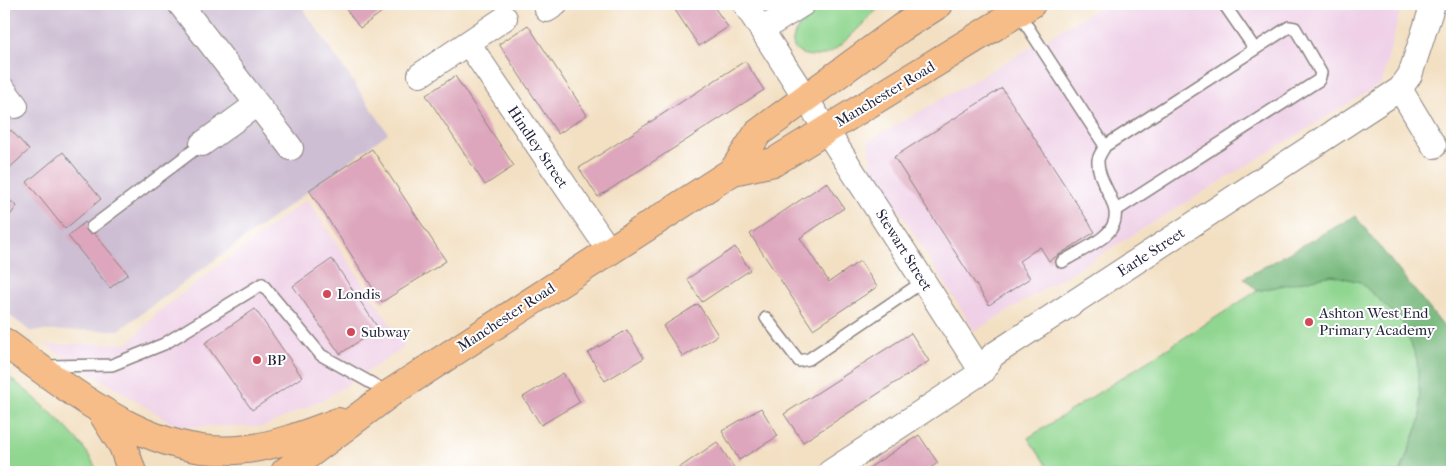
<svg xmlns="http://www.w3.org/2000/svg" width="1456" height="476" font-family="'IM FELL French Canon',serif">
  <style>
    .built { fill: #efd0e7 }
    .industrial { fill: #cdbed3 }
    .green { fill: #90d690; stroke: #597c66 }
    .forest { fill: #74b77a; stroke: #4b6c5a }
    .building { fill: #dda6bc }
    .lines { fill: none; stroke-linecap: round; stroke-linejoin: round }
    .lane-casing { stroke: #8a817f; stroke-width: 14 }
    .street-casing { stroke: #8a817f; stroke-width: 26 }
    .highway-casing { stroke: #8a817f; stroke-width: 30 }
    .lane { stroke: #fff; stroke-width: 11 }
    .street { stroke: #fff; stroke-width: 24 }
    .highway { stroke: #f7bd88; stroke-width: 28 }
    .poi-dot { fill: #d1495b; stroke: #fff; stroke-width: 2 }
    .labels { text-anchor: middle; stroke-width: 4; stroke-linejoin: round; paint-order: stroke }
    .street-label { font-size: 15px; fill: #22223b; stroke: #fff }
    .poi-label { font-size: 15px; fill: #22223b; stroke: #fff; text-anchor: start }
  </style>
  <rect width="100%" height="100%" fill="#fff"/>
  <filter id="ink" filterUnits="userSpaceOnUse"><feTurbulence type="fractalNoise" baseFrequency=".02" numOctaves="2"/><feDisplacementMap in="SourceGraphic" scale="10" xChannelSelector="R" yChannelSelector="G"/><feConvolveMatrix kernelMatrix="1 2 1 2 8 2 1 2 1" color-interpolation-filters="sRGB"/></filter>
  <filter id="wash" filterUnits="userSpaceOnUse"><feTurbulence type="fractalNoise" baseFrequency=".0096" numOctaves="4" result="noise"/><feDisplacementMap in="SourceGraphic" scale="20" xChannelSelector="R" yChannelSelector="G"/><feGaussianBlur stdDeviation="1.12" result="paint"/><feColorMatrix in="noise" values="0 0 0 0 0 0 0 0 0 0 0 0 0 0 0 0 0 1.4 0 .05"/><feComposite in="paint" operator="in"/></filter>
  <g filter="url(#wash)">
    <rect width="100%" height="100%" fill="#f3e0c3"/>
    <path class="built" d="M 1106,4 L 1402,4 L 1382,83 L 975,331 L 871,166 L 869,141 Z
      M 307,199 L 405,347 L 328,397 L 263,427 L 177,426 L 45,345 L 129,343 L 158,312 Z"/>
    <path class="industrial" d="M 4,4 L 300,4 L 388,133 L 119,330 L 30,331 L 4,311 L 4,78 L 8,75 L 4,69 Z"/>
    <path class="green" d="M 830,4 L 883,4 C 871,15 842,47 829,53 C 816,59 787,57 794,36 C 799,21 818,12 830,4 Z
      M 1326,271 L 1360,282 L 1402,321 L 1417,359 L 1421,418 L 1400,472 L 1051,472 L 1028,438 L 1257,291 Z
      M 4,373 C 30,393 88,441 97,472 L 4,472 Z"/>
    <path class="forest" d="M 1355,216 L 1452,337 L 1452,472 L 1401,472 L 1421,418 L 1417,359 L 1402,321 L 1360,282 L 1332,275 L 1257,291 L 1244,278 Z"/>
    <g id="blocks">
      <path class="building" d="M 342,4 L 393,4 L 360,28 Z
        M 671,4 L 712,4 L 728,27 L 699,46 Z
        M 528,25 L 587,115 L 558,134 L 499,44 Z
        M 745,61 L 764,90 L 598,197 L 579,168 Z
        M 455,76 L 514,166 L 485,185 L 426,95 Z
        M 1002,88 L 1095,232 L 1049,261 L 1040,247 L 1019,261 L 1030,278 L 989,305 L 894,157 Z
        M 11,130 L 29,150 L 4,173 L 4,137 Z
        M 372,149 L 446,261 L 382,302 L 309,190 Z
        M 63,152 L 101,199 L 65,229 L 27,182 Z
        M 827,182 L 844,208 L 800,238 L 829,282 L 860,261 L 877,287 L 813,329 L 750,234 Z
        M 4,196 L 17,206 L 4,223 Z
        M 85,222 L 128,274 L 110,288 L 68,236 Z
        M 735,247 L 750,270 L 702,302 L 687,279 Z
        M 332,259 L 378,328 L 340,354 L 293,286 Z
        M 698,304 L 718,335 L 683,357 L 663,326 Z
        M 255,309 L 302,377 L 252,410 L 205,343 Z
        M 627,330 L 644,358 L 605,381 L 588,353 Z
        M 911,333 L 929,361 L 803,442 L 784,414 Z
        M 563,373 L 580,402 L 541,425 L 523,397 Z
        M 761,408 L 778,436 L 739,460 L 722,431 Z
        M 919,435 L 938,463 L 924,472 L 863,472 Z
        M 717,442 L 735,469 L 730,472 L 673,472 Z"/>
    </g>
  </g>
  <g filter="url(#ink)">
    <use href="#blocks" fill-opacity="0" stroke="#8a817f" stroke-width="1"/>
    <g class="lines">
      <defs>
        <path id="lane" d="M 1224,4 L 1255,49
          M 1018,12 L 1105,146 L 1289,27 L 1295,28 L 1321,73 L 1319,80 L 1115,211
          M 92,227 L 202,144
          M 1062,262 C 1075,254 1090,247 1102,238 C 1135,213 1096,187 1098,160 C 1099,155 1103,150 1105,146
          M 766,318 L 799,361 L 809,359 L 924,281
          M 45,366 L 112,365 L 164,344 L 262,284 L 321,355 L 389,393"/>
        <path id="street" d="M 180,4 L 291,148
          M 745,4 L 982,372
          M 547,10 L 556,4
          M 763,29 L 803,4
          M 468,43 L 609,250
          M 420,75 L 505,18
          M 1400,89 L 1434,146
          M 4,90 L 16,106
          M 202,144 L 257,104
          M 830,472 L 982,372 L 993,355 L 1400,89 L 1410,75 L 1433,4"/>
        <path id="highway" d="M 733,171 L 758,133 L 901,28 L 939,4
          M 4,342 C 74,392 154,462 247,449 C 279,445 308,433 338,422
          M 101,411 L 123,446 L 132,472
          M 285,472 L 389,394 L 733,171 L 774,162 L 1031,4"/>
      </defs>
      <use href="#lane" class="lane-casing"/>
      <use href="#street" class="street-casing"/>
      <use href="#highway" class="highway-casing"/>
      <use href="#lane" class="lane"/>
      <use href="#street" class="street"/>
      <use href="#highway" class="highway"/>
    </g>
  </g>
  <g class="poi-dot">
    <circle cx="327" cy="294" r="5"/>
    <circle cx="1309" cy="322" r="5"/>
    <circle cx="351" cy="332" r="5"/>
    <circle cx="257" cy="360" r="5"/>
  </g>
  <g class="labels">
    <g class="street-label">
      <text transform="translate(885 94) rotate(-31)" y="5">Manchester Road</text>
      <text transform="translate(538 147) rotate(56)" y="5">Hindley Street</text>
      <text transform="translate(904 250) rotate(58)" y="5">Stewart Street</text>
      <text transform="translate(1151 252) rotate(-33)" y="5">Earle Street</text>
      <text transform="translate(506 317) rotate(-33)" y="5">Manchester Road</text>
    </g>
    <g class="poi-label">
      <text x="337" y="299">Londis</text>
      <text x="1319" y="318">Ashton West End<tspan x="1319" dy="17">Primary Academy</tspan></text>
      <text x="361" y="337">Subway</text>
      <text x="267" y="365">BP</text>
    </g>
  </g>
  <rect width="1456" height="476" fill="none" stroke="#fff" stroke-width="20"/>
</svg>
